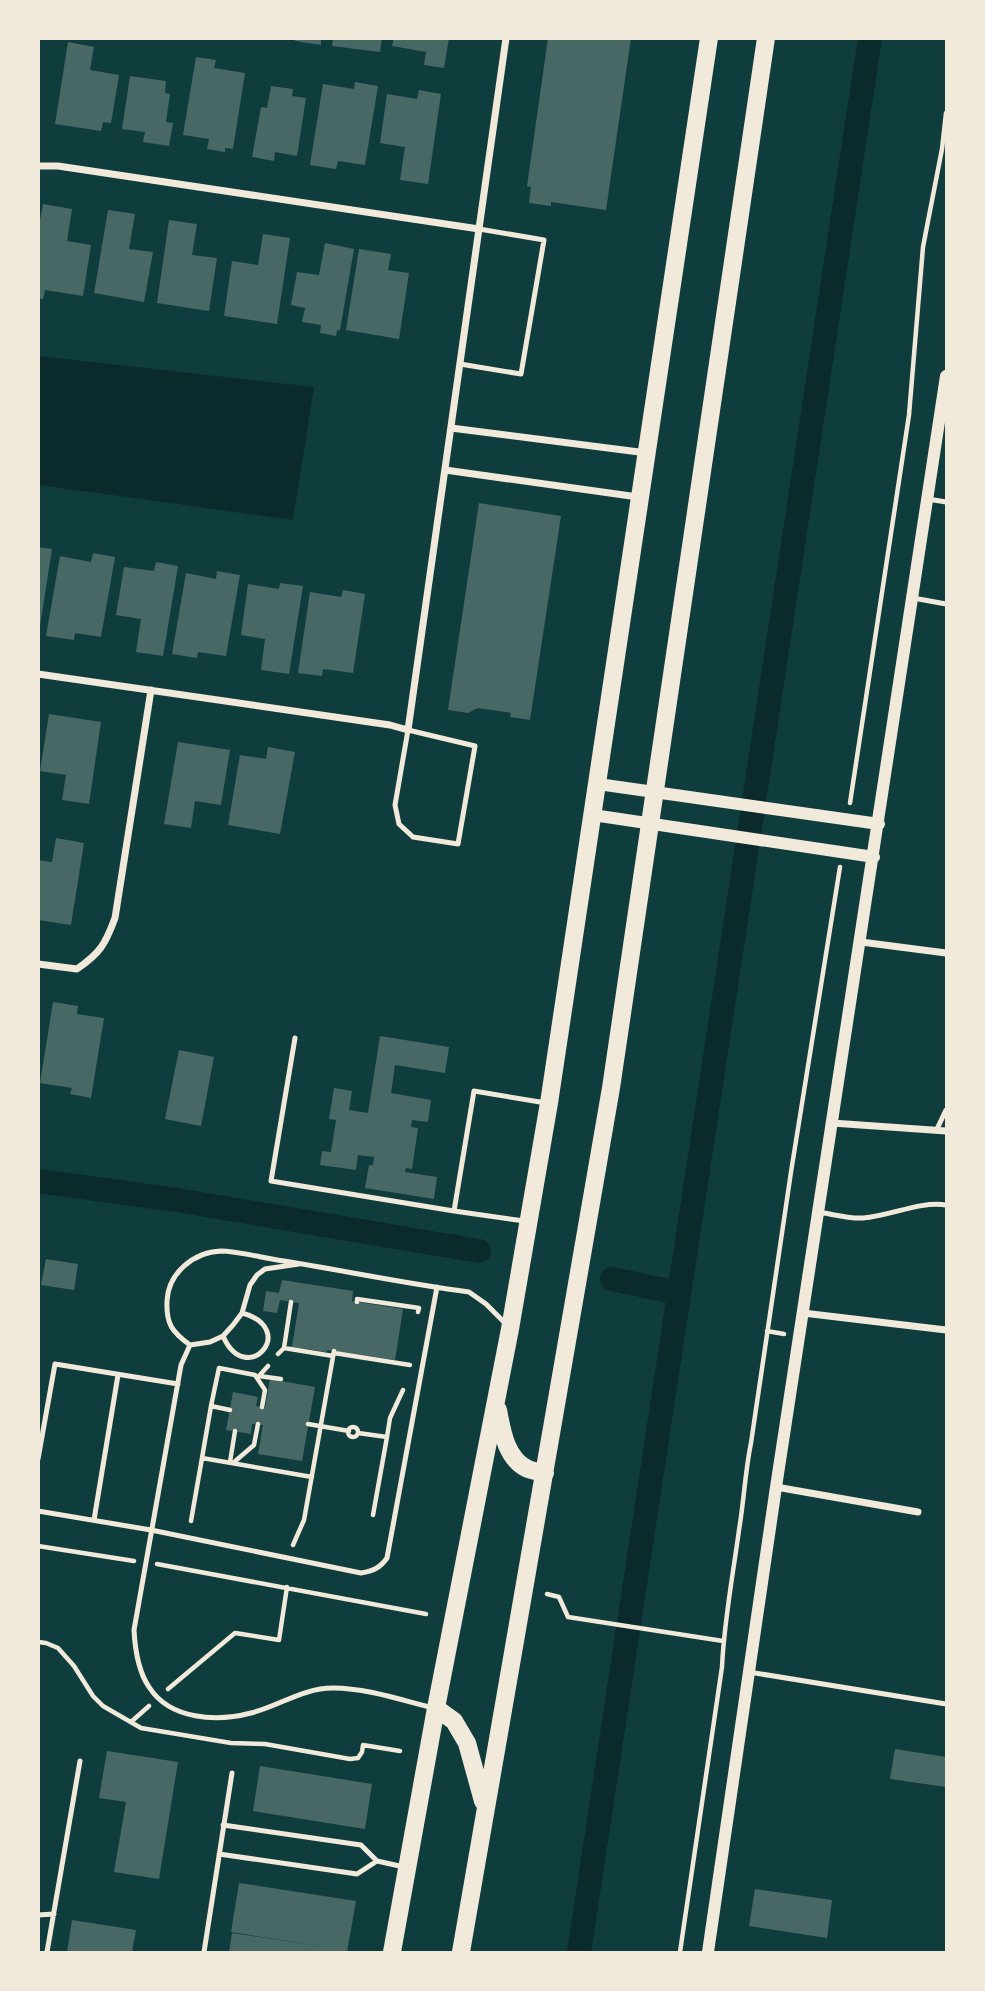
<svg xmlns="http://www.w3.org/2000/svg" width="985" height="1991" font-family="'Nunito Sans',sans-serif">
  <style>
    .water { fill: #0a2a2b }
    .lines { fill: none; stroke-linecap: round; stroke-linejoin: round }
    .canal { stroke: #0a2a2b; stroke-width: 24 }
    .building { fill: #486865 }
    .path { stroke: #f1e9da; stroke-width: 4.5 }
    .service { stroke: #f1e9da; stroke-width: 5 }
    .minor { stroke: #f1e9da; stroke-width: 7 }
    .tertiary { stroke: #f1e9da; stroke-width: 12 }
    .primary { stroke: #f1e9da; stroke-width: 18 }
  </style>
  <rect width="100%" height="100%" fill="#0f3d3e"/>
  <path class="water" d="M 39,356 L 314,387 L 293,520 L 39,485 Z"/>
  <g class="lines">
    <path class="canal" d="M 38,1181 L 177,1200 L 479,1251
      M 612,1279 L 678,1293
      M 579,1952 L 870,38"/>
  </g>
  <path class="building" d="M 296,38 L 321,38 L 321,45 L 295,41 Z
    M 333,38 L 382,38 L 380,52 L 332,46 Z
    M 394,38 L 449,38 L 444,68 L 424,65 L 426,52 L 392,46 Z
    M 548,38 L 631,38 L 606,210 L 551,202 L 551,206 L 529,203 L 531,187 L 527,186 Z
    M 68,42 L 94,47 L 90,70 L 119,75 L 111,123 L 103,122 L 101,131 L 55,124 Z
    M 196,57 L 216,60 L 214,68 L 245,73 L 233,149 L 225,148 L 225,152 L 207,149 L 209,139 L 183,135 Z
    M 130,76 L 166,81 L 165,93 L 170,94 L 166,122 L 173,123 L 169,146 L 143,142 L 145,132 L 122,129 Z
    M 355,82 L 378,86 L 365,165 L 338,161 L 336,169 L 310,165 L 323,84 L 354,89 Z
    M 271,86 L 293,89 L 292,96 L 306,98 L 297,156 L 275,152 L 274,161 L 252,157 L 261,107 L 267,108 Z
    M 419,90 L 441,94 L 428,184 L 400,180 L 405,147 L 380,143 L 387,94 L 417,99 Z
    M 43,204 L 72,209 L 67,241 L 91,245 L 83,296 L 45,290 L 43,299 L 38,298 L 38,230 Z
    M 108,210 L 135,214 L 129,249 L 153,252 L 144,302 L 94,293 Z
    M 169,220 L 197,224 L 192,255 L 217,258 L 209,311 L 157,303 Z
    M 263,234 L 290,238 L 277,324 L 224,316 L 232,261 L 258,265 Z
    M 325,243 L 354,249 L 340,330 L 337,330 L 336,336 L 320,333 L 321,325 L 302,322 L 305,308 L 291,305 L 297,272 L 319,275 Z
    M 359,249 L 391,254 L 388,270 L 409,273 L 399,339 L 346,330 Z
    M 479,503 L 561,516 L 530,720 L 510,717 L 511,713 L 478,708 L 468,713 L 448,710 Z
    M 38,547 L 52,549 L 40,626 L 38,626 Z
    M 93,553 L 115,557 L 101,637 L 75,633 L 74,640 L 46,636 L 60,556 L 91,562 Z
    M 156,562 L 178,566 L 163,656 L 136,652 L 141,619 L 116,615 L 124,567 L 154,571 Z
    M 217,571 L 240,575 L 226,656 L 198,652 L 197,658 L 172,654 L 186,573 L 216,579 Z
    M 280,583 L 303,586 L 289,674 L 261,670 L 265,639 L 241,635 L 248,584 L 279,589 Z
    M 343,590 L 365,594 L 353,673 L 323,669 L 322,676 L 298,673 L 310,592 L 341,597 Z
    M 49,714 L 101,722 L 89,804 L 62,800 L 66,775 L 40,771 Z
    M 178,742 L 230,750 L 221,805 L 195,801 L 191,828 L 164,824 Z
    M 268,747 L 295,752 L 280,834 L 228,825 L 240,755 L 266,759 Z
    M 56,838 L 84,843 L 71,925 L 38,920 L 38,860 L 52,862 Z
    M 53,1002 L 78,1006 L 77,1014 L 104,1018 L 91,1098 L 70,1094 L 72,1088 L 40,1083 Z
    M 380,1036 L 449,1047 L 445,1073 L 395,1065 L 391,1093 L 431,1100 L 428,1122 L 412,1120 L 411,1127 L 418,1128 L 412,1169 L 406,1168 L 405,1172 L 437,1177 L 434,1199 L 365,1188 L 369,1165 L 373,1165 L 374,1157 L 358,1155 L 356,1170 L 320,1165 L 322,1151 L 331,1152 L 336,1120 L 329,1119 L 334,1088 L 352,1091 L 349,1110 L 368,1113 Z
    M 179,1050 L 214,1057 L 201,1126 L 165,1119 Z
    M 46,1259 L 78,1264 L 74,1290 L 41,1285 Z
    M 282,1280 L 353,1291 L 352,1301 L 403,1309 L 395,1360 L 334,1351 L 327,1350 L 327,1352 L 292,1347 L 299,1303 L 280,1300 L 277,1313 L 263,1311 L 266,1291 L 279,1293 Z
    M 270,1379 L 315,1387 L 302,1461 L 258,1454 L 263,1425 L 252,1424 L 251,1434 L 226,1430 L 233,1392 L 258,1397 L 256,1406 L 265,1408 Z
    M 895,1749 L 946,1757 L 946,1787 L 890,1779 Z
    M 107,1751 L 178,1762 L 159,1879 L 114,1872 L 126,1802 L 99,1798 Z
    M 260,1766 L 372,1784 L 365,1829 L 253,1811 Z
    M 239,1883 L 356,1901 L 347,1952 L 229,1952 L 232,1933 L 326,1947 L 231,1932 Z
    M 755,1889 L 832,1900 L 827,1938 L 749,1926 Z
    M 72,1920 L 136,1930 L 132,1952 L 67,1952 Z"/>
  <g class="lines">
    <path class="path" d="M 850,803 L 909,415 L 923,247 L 942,149 L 946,113
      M 357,1302 L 357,1299 L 419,1308 L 418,1312
      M 767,1331 L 784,1334
      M 284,1348 L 291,1302
      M 334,1353 L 410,1365
      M 278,1354 L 284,1348 L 333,1356
      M 259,1376 L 268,1366
      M 259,1376 L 281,1379
      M 211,1406 L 219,1368 L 255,1375 L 265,1390 L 262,1407
      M 308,1424 L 349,1431
      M348 1432a5 5 0 1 1 10 0a5 5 0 1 1-10 0Z
      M 358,1433 L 387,1437 L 390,1418 L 403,1390
      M 202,1458 L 211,1406 L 230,1410
      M 230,1462 L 235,1431
      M 233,1463 L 254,1445 L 258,1424
      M 373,1515 L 387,1437
      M 191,1521 L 202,1458 L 312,1477
      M 293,1545 L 304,1520 L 334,1351
      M 38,1546 L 134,1561
      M 157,1564 L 426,1614
      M 547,1594 L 559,1597 L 568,1617 L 723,1641
      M 38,1642 L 46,1643 L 58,1648 L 74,1666 L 93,1696 L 103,1706 L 141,1728 L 231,1743 L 265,1744 L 350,1759 L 358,1758 L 362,1752 L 363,1745 L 400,1751
      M 168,1689 L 235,1633 L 279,1640 L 287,1587
      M 131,1722 L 149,1706
      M 680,1952 L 722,1667 C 724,1621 733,1575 739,1530 C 744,1501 745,1472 751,1443 L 791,1172 L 840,867"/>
    <path class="service" d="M 460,364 L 521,374 L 544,240 L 479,229
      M 928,499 L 946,502
      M 913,598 L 946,604
      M 408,730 L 475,746 L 458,844 L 413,837 L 399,824 L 395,805 Z
      M 295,1038 L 271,1181 L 454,1211 L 474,1091 L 546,1103
      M 937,1129 L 946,1110
      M 454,1211 L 524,1221
      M 818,1212 C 832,1214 849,1219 863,1218 C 891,1216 919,1201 946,1205
      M 299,1264 L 265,1269 L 257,1275 L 250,1285 L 242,1313 L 233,1325 L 223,1336 L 210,1342 L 190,1345 C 172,1332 166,1324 167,1301 C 168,1273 194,1252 221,1251 C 238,1251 267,1259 284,1261 C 346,1271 407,1284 469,1292 L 486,1304 L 506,1324
      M 223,1336 C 246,1389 300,1329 242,1313
      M 190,1345 L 181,1365 L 134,1630 C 135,1649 138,1671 149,1687 C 170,1720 217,1722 251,1713 C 279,1706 303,1688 333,1688 C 366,1688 401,1700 433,1708
      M 38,1459 L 55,1364 L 178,1384
      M 38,1511 L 151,1530 L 361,1573 C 373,1571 380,1568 387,1558 L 437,1287
      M 94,1520 L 118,1375
      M 749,1672 L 946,1704
      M 223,1825 L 361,1845 L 377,1861 L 404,1867
      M 219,1854 L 357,1874 L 377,1861
      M 38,1915 L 54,1914
      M 47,1952 L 80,1761
      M 204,1952 L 232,1773"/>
    <path class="minor" d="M 38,166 L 58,166 L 479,229
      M 451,428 L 647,453
      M 445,470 L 638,497
      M 38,674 L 390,725 L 408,730 L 506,38
      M 861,942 L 946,953
      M 38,964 L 77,969 C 100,953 105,945 115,918 L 151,690
      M 832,1123 L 946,1131
      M 803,1313 L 946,1330
      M 776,1487 L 918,1512"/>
    <path class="tertiary" d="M 598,784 L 879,824
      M 593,815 L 874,857
      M 708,1952 L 776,1487 L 946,376"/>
    <path class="primary" d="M 498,1410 C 502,1431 506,1459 528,1469 C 533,1471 539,1472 545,1473
      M 436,1708 L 454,1721 L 467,1743 L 483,1801
      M 392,1952 L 436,1708 L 510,1329 L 549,1103 L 709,38
      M 461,1952 L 611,1088 L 766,38"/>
  </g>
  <rect width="985" height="1991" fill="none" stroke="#f1e9da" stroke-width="80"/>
</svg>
